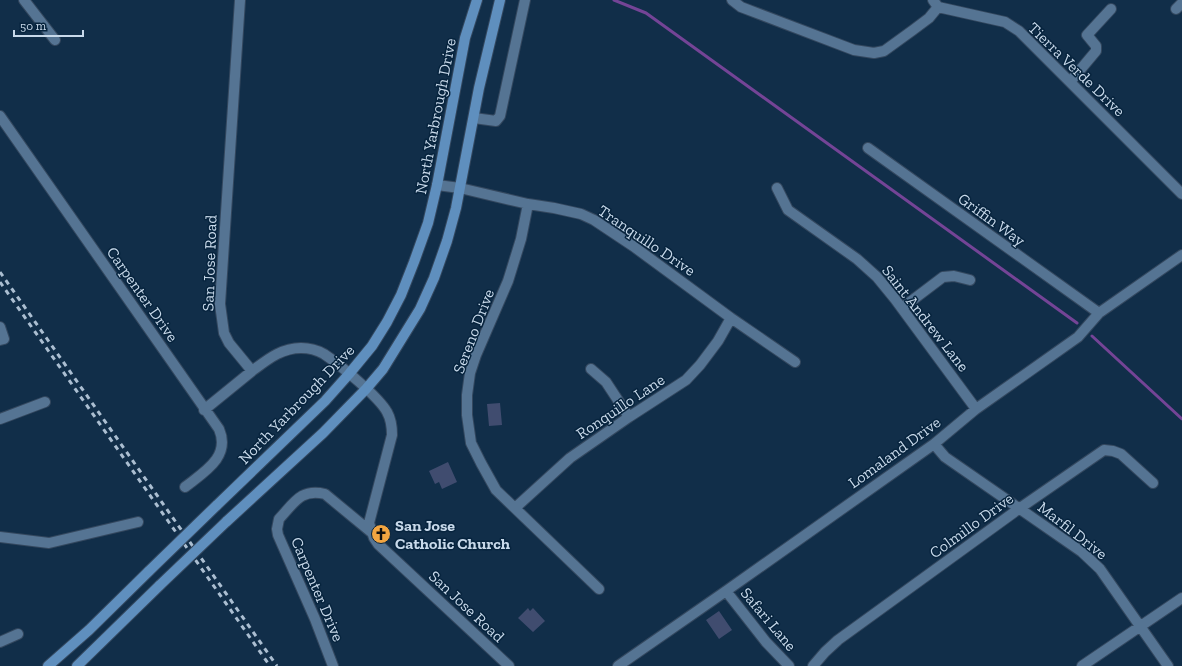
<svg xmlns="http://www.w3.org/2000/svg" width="1182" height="666" font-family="'Zilla Slab',serif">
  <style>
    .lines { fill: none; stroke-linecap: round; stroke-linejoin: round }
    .stream { stroke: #744496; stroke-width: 3 }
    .building { fill: #404c6f }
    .minor-casing { stroke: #34485f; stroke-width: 12 }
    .major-casing { stroke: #34485f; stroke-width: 12 }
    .minor { stroke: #557493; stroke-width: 10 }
    .major { stroke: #5f8fbe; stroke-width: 10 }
    .rail { stroke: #abbed1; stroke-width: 3; stroke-dasharray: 5 5; stroke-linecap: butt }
    .major-bridge-casing { stroke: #34485f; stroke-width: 12; stroke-linecap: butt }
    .major-bridge { stroke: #5f8fbe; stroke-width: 10 }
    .labels { text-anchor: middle; stroke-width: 3; stroke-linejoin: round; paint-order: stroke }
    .street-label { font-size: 16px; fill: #c8d9ea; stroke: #07243e }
    .poi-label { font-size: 16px; font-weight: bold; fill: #c8d9ea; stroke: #07243e; text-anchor: start }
  </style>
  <rect width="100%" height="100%" fill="#112e49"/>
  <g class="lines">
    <path class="stream" d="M 614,0 L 646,13 L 1077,323
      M 1092,336 L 1182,419"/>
  </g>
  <path class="building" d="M 500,403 L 502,425 L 489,426 L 487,404 Z
    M 448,462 L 457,482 L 442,489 L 439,482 L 435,484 L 429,471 Z
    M 528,608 L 530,611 L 533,608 L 545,621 L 533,632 L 518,618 Z
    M 719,611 L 732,630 L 719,639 L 706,620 Z"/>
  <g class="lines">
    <defs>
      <path id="minor" d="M 24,0 L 55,40
        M 240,0 L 220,304 L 224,333 L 229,343 L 252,371 C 267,360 281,348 301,348 C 309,348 317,350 324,354 C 339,364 379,397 387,412 C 391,419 392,427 392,435 L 369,523 L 374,538 L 378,544 L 509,666
        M 732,0 L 741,7 L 854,50 L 874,53 L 884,51 L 913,30 L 929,18 L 938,7
        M 933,0 L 938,7 L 1005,22 L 1019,31 L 1182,194
        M 1176,9 L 1182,3
        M 1070,82 L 1096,51 L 1096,46 L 1087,35 L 1111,9
        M 0,116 L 219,429 C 231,457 204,472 185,487
        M 474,118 L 496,121 L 500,116 L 525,0
        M 868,148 L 1099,313
        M 437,185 L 460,188 L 528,204 L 554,208 L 581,214 L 594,220 L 633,246 L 731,318 L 795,362
        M 777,188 L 788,210 L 857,259 L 877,277 L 895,299 L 976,409
        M 528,204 L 521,239 L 508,281 L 476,355 L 470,373 L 467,395 L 467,415 L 471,443 L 481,463 L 496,490 L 599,589
        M 902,308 L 943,277 L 954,276 L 970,280
        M 0,327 L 4,339 L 0,340
        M 591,369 L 606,382 L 629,417
        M 204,410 L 252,371
        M 0,419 L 45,402
        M 934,444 L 945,457 L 1082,552 L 1100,569 L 1168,666
        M 515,508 L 570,458 L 629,417 L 686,380 L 700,365 L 718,341 L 731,318
        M 0,537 L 49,543 L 138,522
        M 726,591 L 766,642 L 789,666
        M 0,642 L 18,634
        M 333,666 L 315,619 L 278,535 L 277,529 L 279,519 C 294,503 301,488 325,494 L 371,532
        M 618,666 L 726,591 L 934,444 L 976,409 L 1078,337 L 1099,313 L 1182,255
        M 813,666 L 825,652 L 838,640 L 1020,508 L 1104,450 L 1113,451 L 1121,454 L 1153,483
        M 1082,666 L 1182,598"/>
      <path id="major" d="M 216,506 L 325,401 L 349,374 L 372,346 L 387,322 L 401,295 L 414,262 L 428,223 L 437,185 L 465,38 L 477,0
        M 226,522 L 323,433 L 366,389 L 383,369 L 420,309 L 434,278 L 447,241 L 456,208 L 479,88 L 500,0
        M 48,666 L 89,630 L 149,571
        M 77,666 L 160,585"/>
    </defs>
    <use href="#minor" class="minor-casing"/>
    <use href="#major" class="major-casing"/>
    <use href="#minor" class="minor"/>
    <use href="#major" class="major"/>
    <path class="rail" d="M 0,272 L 277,666
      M 0,282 L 270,666"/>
    <defs>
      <path id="major-bridge" d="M 149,571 L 216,506
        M 160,585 L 226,522"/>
    </defs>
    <use href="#major-bridge" class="major-bridge-casing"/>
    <use href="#major-bridge" class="major-bridge"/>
  </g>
  <defs>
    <symbol id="church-disc" viewBox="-11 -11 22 22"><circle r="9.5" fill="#f2a541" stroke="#07243e"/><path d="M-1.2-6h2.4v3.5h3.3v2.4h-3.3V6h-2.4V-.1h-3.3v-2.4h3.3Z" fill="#111"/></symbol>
  </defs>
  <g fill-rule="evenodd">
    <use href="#church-disc" x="370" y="523" width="22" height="22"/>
  </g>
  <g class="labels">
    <g class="street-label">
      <text transform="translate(1077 69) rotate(44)" y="6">Tierra Verde Drive</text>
      <text transform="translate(435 116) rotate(-79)" y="6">North Yarbrough Drive</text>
      <text transform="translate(992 219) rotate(36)" y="6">Griffin Way</text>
      <text transform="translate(647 240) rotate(34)" y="6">Tranquillo Drive</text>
      <text transform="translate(209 263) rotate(-88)" y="6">San Jose Road</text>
      <text transform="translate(143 294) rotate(55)" y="6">Carpenter Drive</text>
      <text transform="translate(926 318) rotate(52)" y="6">Saint Andrew Lane</text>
      <text transform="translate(473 331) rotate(-69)" y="6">Sereno Drive</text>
      <text transform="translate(296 404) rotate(-46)" y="6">North Yarbrough Drive</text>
      <text transform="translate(620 406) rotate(-34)" y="6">Ronquillo Lane</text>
      <text transform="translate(894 452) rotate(-36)" y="6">Lomaland Drive</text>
      <text transform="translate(971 525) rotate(-36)" y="6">Colmillo Drive</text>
      <text transform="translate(1073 530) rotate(38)" y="6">Marfil Drive</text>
      <text transform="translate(318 589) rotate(67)" y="6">Carpenter Drive</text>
      <text transform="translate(467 606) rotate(43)" y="6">San Jose Road</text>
      <text transform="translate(769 619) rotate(50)" y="6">Safari Lane</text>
    </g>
    <g class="poi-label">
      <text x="395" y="531">San Jose<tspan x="395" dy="18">Catholic Church</tspan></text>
    </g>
  </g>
  <path d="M14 30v6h69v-6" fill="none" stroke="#c8d9ea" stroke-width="2"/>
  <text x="20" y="30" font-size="12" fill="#c8d9ea" stroke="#07243e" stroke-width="3" paint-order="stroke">50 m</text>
</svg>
